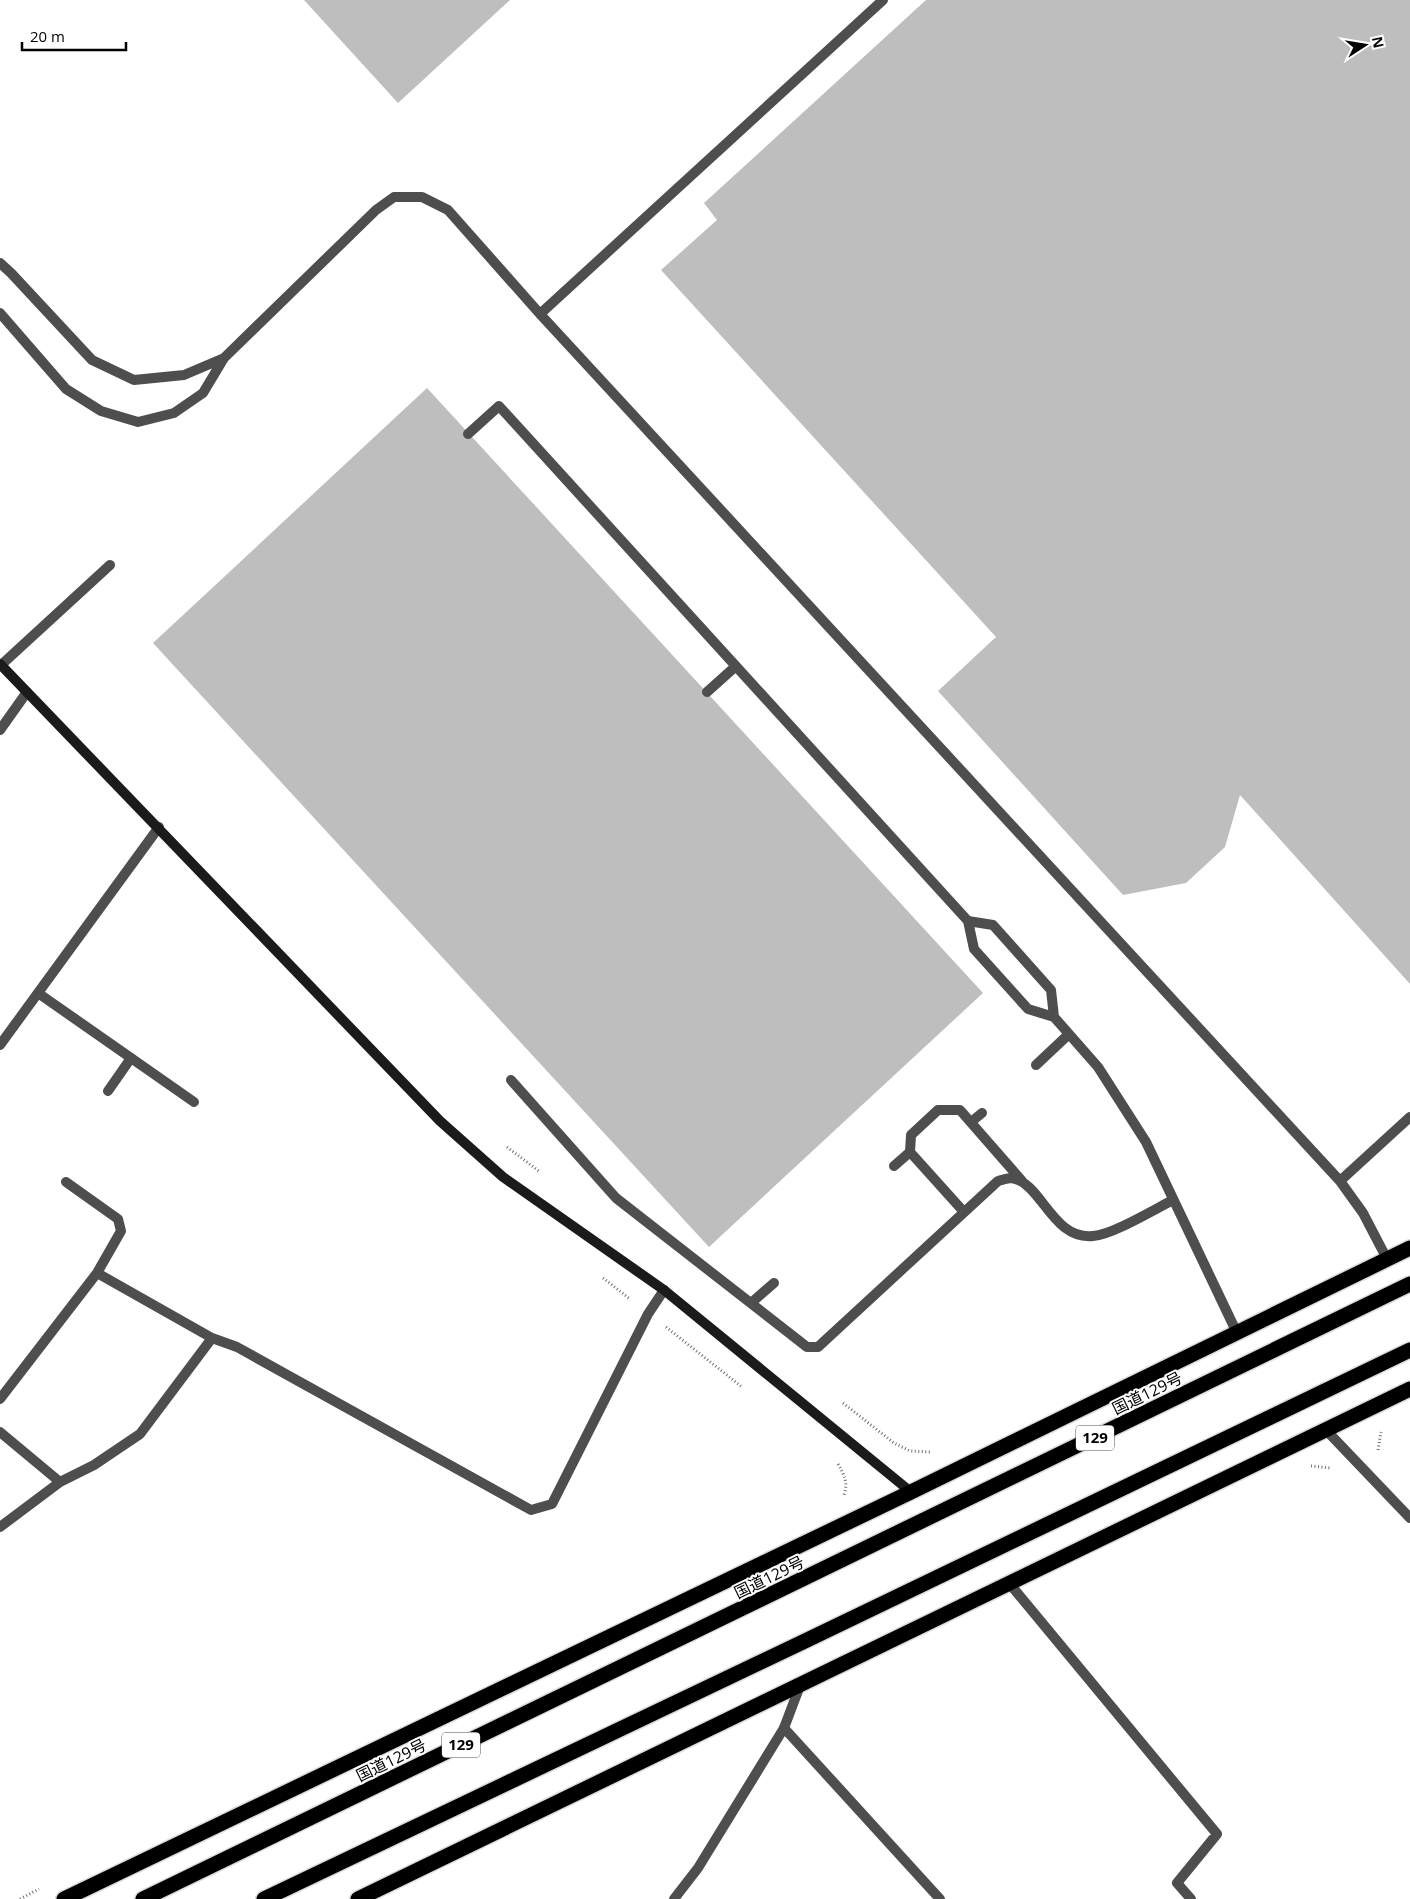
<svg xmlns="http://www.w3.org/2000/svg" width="1410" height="1899" font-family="'Open Sans','Noto Sans JP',sans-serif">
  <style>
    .building { fill: #bebebe }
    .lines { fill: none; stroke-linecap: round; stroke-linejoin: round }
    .highway-casing { stroke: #dbdbdb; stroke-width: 18 }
    .path { stroke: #707070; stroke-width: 3; stroke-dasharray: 1 2.5; stroke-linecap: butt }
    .lane { stroke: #4e4e4e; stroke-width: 10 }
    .street { stroke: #4e4e4e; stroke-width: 10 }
    .secondary { stroke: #1b1b1b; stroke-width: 10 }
    .highway { stroke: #000; stroke-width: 15 }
    .labels { text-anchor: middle; stroke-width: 4; stroke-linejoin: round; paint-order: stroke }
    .shield { fill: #fff; stroke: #4c4c4c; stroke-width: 1 }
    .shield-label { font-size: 15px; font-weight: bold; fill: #000 }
    .street-label { font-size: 16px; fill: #000; stroke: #fff }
  </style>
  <rect width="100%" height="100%" fill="#fff"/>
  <path class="building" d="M 304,0 L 510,0 L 398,103 Z
    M 926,0 L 1410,0 L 1410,984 L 1240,795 L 1225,847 L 1186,883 L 1123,895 L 938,691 L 996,637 L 661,270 L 717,220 L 704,203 Z
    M 427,388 L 983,993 L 709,1247 L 153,643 Z"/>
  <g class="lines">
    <defs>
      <path id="highway" d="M 64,1899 L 911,1492 L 1410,1248
        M 143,1899 L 1410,1284
        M 264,1899 L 805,1641 L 1410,1350
        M 358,1899 L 1410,1389"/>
    </defs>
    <use href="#highway" class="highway-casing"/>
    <path class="path" d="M 507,1147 L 540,1172
      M 603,1278 L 630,1299
      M 666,1327 L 742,1387
      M 843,1403 L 894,1443 L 910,1451 L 931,1452
      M 1378,1450 L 1381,1432
      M 838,1464 C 845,1476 848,1483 844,1495
      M 1311,1466 L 1330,1468
      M 20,1899 L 39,1889"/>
    <path class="lane" d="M 0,263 L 11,273 L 92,360 L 134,380 L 184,375 L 224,358
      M 0,313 L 66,389 L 101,411 L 138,422 L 174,413 L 203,393 L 224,358 L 376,210 L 394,197 L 422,197 L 448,210 L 540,314 L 1340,1181 L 1363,1213 L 1387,1259
      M 540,314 L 883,0
      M 468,434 L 499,406 L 968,921 L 974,949 L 1028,1009 L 1054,1017 L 1098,1067 L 1146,1142 L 1237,1333
      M 1,665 L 110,565
      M 707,692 L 736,666
      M 968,921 L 993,925 L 1051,990 L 1054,1017
      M 1036,1065 L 1069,1034
      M 511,1080 L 616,1198 L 807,1347 L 818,1347 L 998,1181 C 1002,1180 1008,1178 1012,1178 C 1042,1183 1052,1240 1093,1236 C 1112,1235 1155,1209 1173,1200
      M 108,1091 L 131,1058
      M 971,1122 L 982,1113
      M 910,1152 L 964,1212
      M 894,1166 L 910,1152 L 911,1135 L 938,1110 L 960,1110 L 1022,1181
      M 1340,1181 L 1410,1117
      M 751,1303 L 774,1283
      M 1009,1583 L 1217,1834 L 1177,1883 L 1191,1899
      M 784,1728 L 940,1899"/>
    <path class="street" d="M 0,730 L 27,692
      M 38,993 L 194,1102
      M 0,1045 L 159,827
      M 97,1273 L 212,1338
      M 0,1399 L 97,1273 L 121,1231 L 118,1219 L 66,1182
      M 1325,1429 L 1410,1518
      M 0,1432 L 60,1482
      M 0,1527 L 60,1482 L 94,1465 L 140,1434 L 212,1338 L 237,1347 L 531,1510 L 552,1504 L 648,1314 L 664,1290
      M 674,1899 L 698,1868 L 784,1728 L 801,1683"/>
    <path class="secondary" d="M 0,664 L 440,1121 L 503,1177 L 664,1290 L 911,1492"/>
    <use href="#highway" class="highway"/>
  </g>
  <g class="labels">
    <g class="shield">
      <rect x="1076" y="1425.5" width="38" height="25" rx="4"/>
      <rect x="442" y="1732.5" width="38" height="25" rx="4"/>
    </g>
    <g class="shield-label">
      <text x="1095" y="1443">129</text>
      <text x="461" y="1750">129</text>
    </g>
    <g class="street-label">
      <text transform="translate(1147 1393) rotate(-26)" y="6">国道129号</text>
      <text transform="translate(769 1577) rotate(-26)" y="6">国道129号</text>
      <text transform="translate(391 1760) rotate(-26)" y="6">国道129号</text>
    </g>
  </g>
  <g transform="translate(1365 45) rotate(78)" stroke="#ffffff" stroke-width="4" paint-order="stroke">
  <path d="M0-4L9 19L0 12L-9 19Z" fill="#000000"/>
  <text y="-8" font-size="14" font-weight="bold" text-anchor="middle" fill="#000000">N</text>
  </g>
  <path d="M22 42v8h104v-8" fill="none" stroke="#000000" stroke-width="2.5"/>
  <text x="30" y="42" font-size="15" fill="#000000" stroke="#ffffff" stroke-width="4" paint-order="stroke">20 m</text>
</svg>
